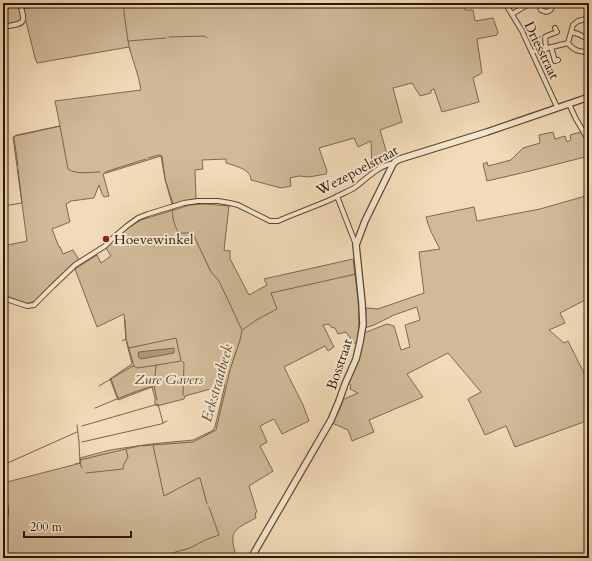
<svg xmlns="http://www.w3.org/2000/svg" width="592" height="561" font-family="Cardo,serif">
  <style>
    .green { fill: #d1ba9a; stroke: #7e684e }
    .water { fill: #af987a; stroke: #7a644a }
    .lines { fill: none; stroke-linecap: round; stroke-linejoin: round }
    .stream { stroke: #7a644a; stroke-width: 1 }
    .minor-casing { stroke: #5c482f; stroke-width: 6 }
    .tertiary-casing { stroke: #5c482f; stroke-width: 8 }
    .minor { stroke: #f7e8d2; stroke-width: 4 }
    .tertiary { stroke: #f7e8d2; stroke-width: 5.5 }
    .poi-dot { fill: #8f2418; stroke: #f7e8d2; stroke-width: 1.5 }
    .labels { text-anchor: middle; stroke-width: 4; stroke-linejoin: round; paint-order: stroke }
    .street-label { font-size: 14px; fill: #2a1701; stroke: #f7e8d2 }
    .poi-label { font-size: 14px; fill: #2a1701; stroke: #f7e8d2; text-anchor: start }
    .park-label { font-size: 14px; font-style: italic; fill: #5c482f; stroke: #f7e8d2 }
    .water-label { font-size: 15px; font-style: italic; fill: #5f4b31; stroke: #f7e8d2 }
  </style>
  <rect width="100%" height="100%" fill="#f3dbb9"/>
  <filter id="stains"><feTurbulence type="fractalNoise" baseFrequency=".005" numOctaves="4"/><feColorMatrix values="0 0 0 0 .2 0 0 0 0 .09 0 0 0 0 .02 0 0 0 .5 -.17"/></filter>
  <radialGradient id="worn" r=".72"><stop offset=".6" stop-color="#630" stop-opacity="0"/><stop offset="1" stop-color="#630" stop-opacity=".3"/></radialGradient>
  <path class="green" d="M 3,3 L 17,3 C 19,10 23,17 19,23 L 3,25 Z
    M 62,3 L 464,3 L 465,10 L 473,10 L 475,21 L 493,18 L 498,32 L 497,35 L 477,39 L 482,73 L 473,78 L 479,102 L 442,112 L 434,89 L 431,90 L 431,93 L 420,96 L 412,83 L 393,88 L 402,122 L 380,130 L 389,161 L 372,171 L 371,141 L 358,147 L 354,138 L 319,148 L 327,171 L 326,174 L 309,177 L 299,176 L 290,178 L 291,186 L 281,188 L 251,180 C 251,169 235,166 226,163 L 226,159 L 202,160 L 203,169 L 195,170 L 196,200 L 172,204 L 165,179 L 161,156 L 103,174 L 109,196 L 104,197 L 102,194 L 99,185 L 94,198 L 71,201 L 66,204 L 70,222 L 52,229 L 59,247 L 60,247 L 63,254 L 73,250 L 79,260 L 50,285 L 35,301 L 30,303 L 26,303 L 3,295 L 3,246 L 27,241 L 13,137 L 17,135 L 60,126 L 55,101 L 141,90 L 138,76 L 129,47 L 37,63 L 35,58 L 23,9 Z
    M 553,132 L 555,139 L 565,136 L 567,142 L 571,140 L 570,135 L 581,132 L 589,146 L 589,156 L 530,171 L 487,181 L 483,164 L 487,162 L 488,166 L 511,160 L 523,148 L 540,143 L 539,135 Z
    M 589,195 L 589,298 L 560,313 L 565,323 L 549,330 L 564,343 L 568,341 L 588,381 L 589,381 L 589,420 L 515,447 L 506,426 L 485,435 L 468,399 L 481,392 L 448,353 L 407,374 L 423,397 L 369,420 L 374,432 L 352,441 L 348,430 L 332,423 L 338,413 L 343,401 L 342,400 L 358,393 L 350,389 L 351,385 L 348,383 L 349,382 L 359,358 L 364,333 L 387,324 L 394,326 L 401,350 L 410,347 L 405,325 L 420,320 L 417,307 L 394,315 L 374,325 L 365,328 L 366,308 L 378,309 L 424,293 L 419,252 L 440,249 C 434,238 429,229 426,217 L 474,207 L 477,221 L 540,209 Z
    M 205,204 L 229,206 L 224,250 L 230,251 L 230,259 L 249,295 L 267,285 L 264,279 L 353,259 C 356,287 362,315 357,343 L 354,343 L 346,332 L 338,334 L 335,328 L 331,327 L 329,324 L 323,325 L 334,347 L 328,351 L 325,346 L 284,367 L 303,405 L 309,421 L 282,434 L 274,419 L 260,426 L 267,442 L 260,446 L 273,471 L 249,486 L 257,512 L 255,513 L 256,518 C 233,530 228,531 237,558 L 3,558 L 8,514 L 6,495 L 3,483 L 81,463 L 80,458 L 110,450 L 151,444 L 193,440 L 212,431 L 215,427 L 225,385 L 185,396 L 184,399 L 157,406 L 157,405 L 155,405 L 155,398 L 152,387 L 118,400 L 110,379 L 132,364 L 126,340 L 124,314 L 97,327 L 75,269 L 97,255 L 101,263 L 111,256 L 106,248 L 126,229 L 141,220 L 190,205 Z"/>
  <path class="water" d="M 174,348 L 174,353 L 141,359 L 139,358 L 138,354 L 139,352 Z"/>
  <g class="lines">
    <path class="stream" d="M 23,3 L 24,6 L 49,3
      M 124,3 L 124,12 L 128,41 L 166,38
      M 169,37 L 205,36 L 207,38
      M 128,41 L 130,50
      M 148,158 L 159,155 L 162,156 L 165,179 L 173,204
      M 18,166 L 14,138 L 15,136 L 60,126 L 68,169 C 76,175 91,172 100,172
      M 105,172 L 146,159
      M 3,206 L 22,203 L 18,169
      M 173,209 C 171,216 175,226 178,232 C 183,235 188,231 193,234 L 211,272 L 219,281 L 242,330 L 240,340 L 230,370 L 216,430 L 193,442 L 153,445 L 164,496 L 198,478 L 200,478 L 207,504
      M 125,320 L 126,339 L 134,366
      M 242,330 L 258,319 L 277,309 L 271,293 L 356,274
      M 122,341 L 126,339
      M 182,361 L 184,363 L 183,395
      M 156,365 L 154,386 L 157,400
      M 111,379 L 118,398
      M 99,386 L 131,367 L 134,366 L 137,368 L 151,366 L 181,361 L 176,338 L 129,348
      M 95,408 C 115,400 134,391 154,386
      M 77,425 L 79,442
      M 82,426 L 158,404 L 163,423
      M 82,442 L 161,424 L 167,421
      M 142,446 L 153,445
      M 80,460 L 126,449
      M 80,463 L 82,468
      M 75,464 L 80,463 L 79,442
      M 3,465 L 77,432
      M 86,473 L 123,469 L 124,464 L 128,457 L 126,449 L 139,446
      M 154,558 L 190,548 L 205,540 L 219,535 L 209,507"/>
    <defs>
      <path id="minor" d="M 505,3 L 522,31 L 557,107
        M 541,4 L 540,7 L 541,10 L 546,12 C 551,11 553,8 551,3
        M 512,14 L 529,4 L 532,4 L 540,5
        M 586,19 L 578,21 L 573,25 L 568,43 C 573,50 581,53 589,51
        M 3,27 C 25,23 26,25 20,3
        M 571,32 L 578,34 L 584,37
        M 551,47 L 555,61 L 558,60
        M 546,49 L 545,37 L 549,35 L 557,32 L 555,28
        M 532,52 L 568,43
        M 569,104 L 576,119 L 589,141
        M 337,196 L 356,245
        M 3,298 L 27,306 L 34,305 L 53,286 L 75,265 L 105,246 L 115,236 L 127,226 L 138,218 L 148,214 L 184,203 L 198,201 L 218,201 L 230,203 L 238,205 L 270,221 L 278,221 C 296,213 314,207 332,199 C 339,195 347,192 354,188 C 364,181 381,163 393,164
        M 3,493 L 6,511 L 3,535"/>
      <path id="tertiary" d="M 251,558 L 331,420 L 339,401 L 345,384 L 356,359 L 360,342 L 363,324 L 362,303 L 356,245 L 365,221 L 393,164 L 396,161 L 400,159 L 487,132 L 589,97"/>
    </defs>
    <use href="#minor" class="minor-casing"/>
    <use href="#tertiary" class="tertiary-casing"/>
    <use href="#minor" class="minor"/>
    <use href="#tertiary" class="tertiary"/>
  </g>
  <circle class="poi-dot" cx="106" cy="239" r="4"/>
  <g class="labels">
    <g class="street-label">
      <text transform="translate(542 50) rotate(64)" y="5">Driesstraat</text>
      <text transform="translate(357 170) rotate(-28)" y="5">Wezepoelstraat</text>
      <text transform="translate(339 364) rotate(-71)" y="5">Bosstraat</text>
    </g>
    <g class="poi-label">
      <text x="114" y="244">Hoevewinkel</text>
    </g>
    <g class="park-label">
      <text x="169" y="384">Zure Gavers</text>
    </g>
    <g class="water-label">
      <text transform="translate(217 383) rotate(-74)" y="5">Eekstraatbeek</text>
    </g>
  </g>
  <rect width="592" height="561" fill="none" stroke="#f3dbb9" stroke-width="16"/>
  <rect x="4" y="4" width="584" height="553" fill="none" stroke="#2a1701" stroke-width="2"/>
  <rect x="8" y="8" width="576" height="545" fill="none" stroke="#2a1701"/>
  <path d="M24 531v6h107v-6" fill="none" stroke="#2a1701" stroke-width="2"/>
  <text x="30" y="531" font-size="12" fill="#2a1701" stroke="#f7e8d2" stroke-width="3" paint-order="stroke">200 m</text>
  <rect width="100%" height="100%" filter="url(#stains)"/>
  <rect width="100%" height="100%" fill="url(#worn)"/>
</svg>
